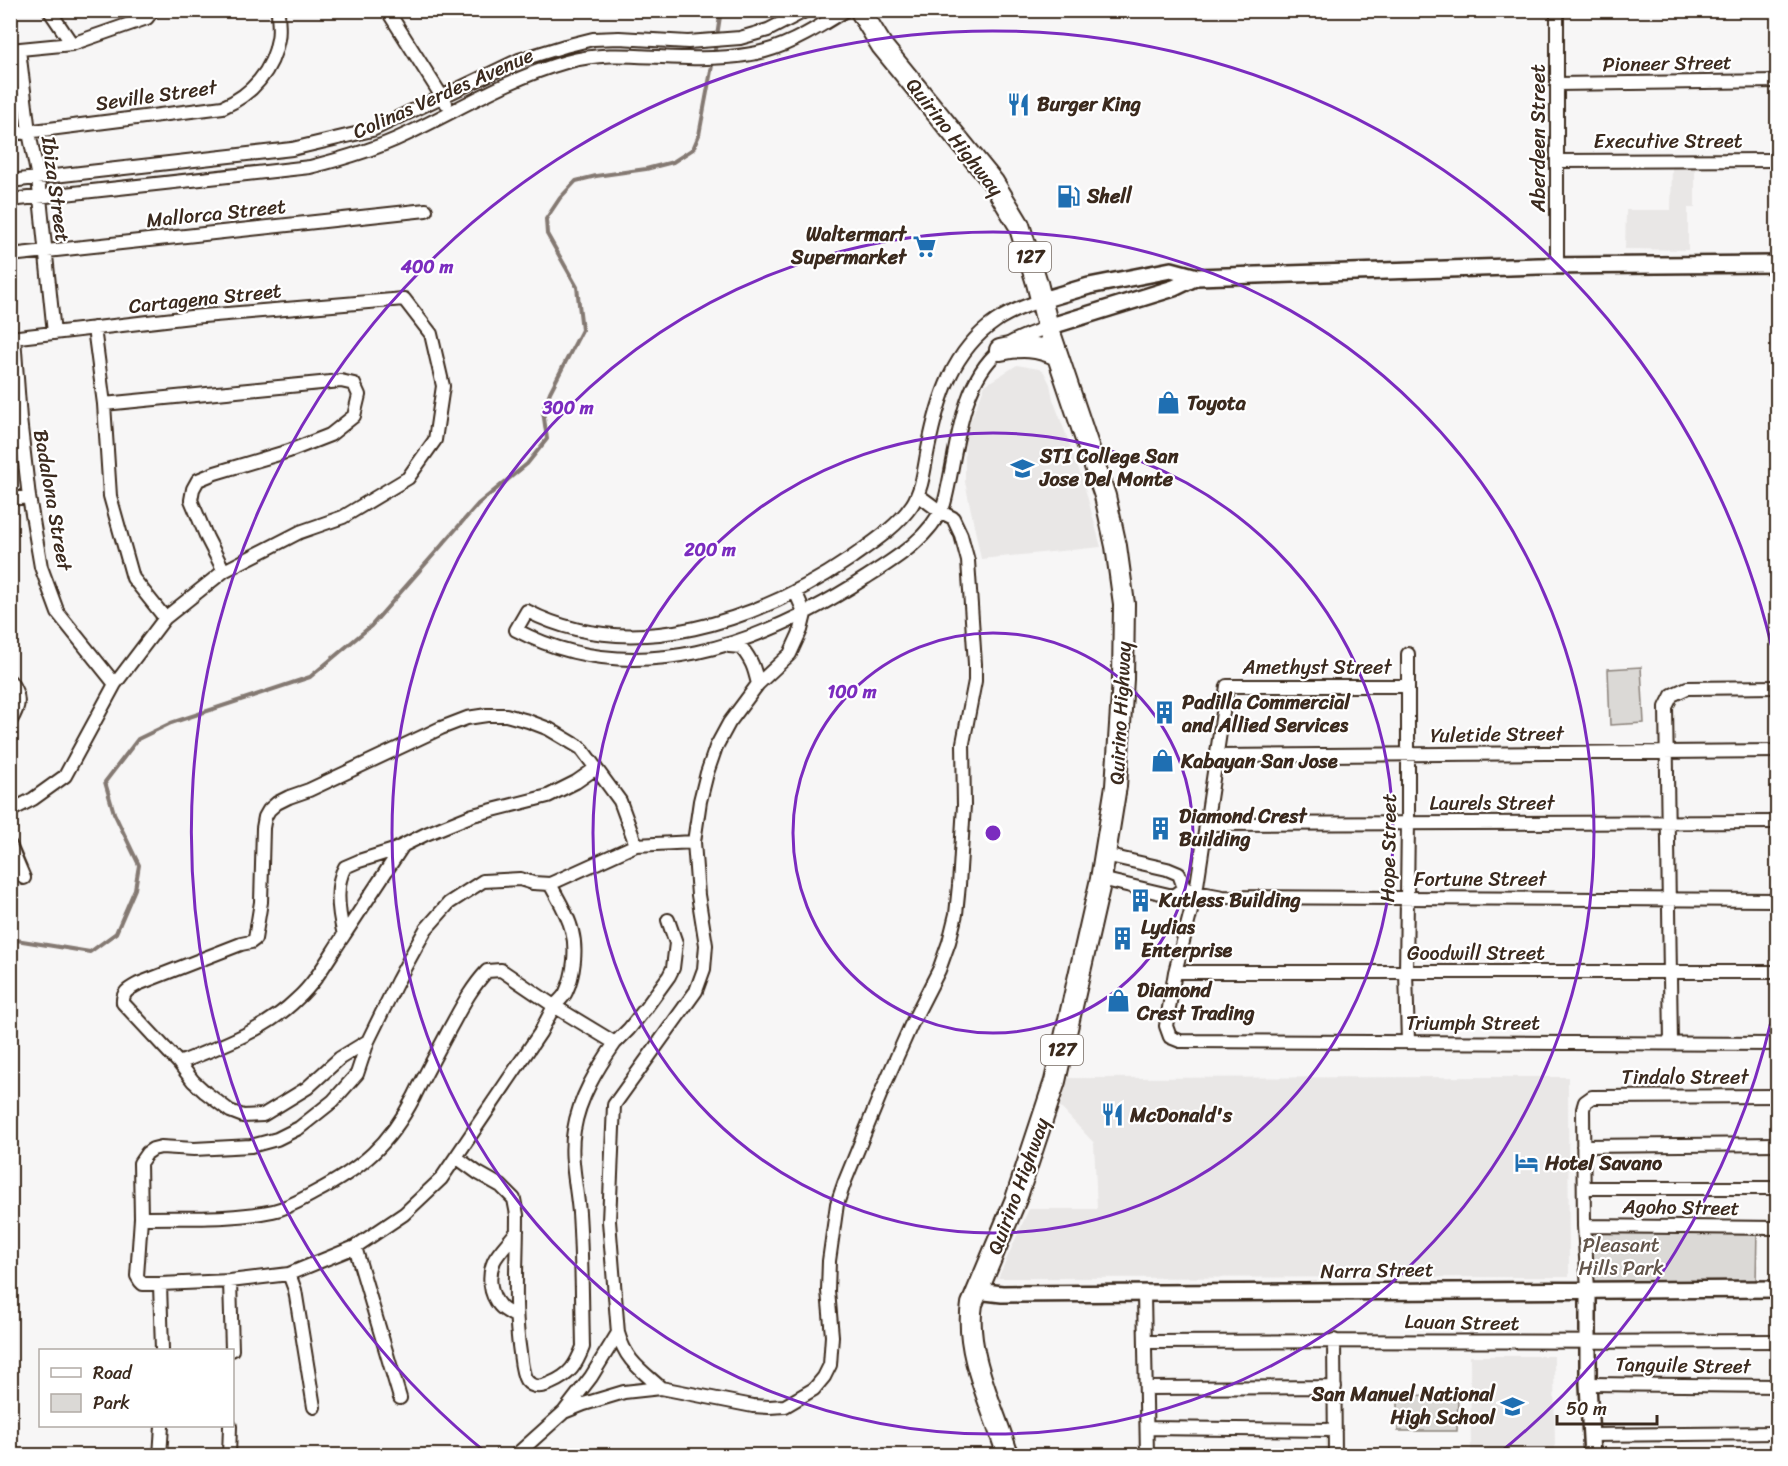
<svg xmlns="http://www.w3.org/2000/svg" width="1788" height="1466" font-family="Sriracha,sans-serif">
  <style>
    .built { fill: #e9e7e6 }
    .green { fill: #dbd9d6; stroke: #8b827a; stroke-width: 1.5 }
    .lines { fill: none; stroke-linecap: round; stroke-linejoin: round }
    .stream { stroke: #847972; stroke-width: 4 }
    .minor-casing { stroke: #3b2a1e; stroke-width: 16 }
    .tertiary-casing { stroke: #3b2a1e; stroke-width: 20 }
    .primary-casing { stroke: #3b2a1e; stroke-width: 24 }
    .minor { stroke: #fff; stroke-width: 12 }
    .tertiary { stroke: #fff; stroke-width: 15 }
    .primary { stroke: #fff; stroke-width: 20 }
    .ring { fill: none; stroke: #7b2cbf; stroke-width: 3 }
    .labels { text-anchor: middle; stroke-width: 4.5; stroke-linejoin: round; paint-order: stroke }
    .shield { fill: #fff; stroke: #766a62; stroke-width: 1.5 }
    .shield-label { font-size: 18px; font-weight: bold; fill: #3b2a1e }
    .street-label { font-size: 20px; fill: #3b2a1e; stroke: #fff }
    .poi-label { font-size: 20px; font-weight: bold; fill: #3b2a1e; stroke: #fff; text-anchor: start }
    .park-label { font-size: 20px; fill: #63564c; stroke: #fff }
    .centre { fill: #7b2cbf; stroke: #fff; stroke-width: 3 }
    .ring-label { font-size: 18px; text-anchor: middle; font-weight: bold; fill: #7b2cbf; stroke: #fff; stroke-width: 4.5; stroke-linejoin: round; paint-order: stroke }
  </style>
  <rect width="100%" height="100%" fill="#f7f6f6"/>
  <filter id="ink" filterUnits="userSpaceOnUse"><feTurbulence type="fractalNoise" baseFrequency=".0167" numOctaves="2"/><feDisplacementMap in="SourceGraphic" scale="12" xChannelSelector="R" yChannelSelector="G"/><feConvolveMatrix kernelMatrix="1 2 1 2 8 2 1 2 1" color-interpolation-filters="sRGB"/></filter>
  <g filter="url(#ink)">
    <path class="built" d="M 1672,166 L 1695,166 L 1695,208 L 1688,208 L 1688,250 L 1625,249 L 1626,210 L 1671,210 Z
      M 1017,365 L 1039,369 L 1044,372 L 1050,384 L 1053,399 L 1083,481 L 1101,547 L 981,559 L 965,482 L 965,434 L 985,385 Z
      M 1568,1077 L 1569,1277 L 998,1278 L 1029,1209 L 1097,1209 L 1094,1143 L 1060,1107 L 1063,1078 Z
      M 1470,1356 L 1554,1356 L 1555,1455 L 1471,1455 Z"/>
    <path class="green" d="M 1641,667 L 1644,723 L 1610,725 L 1608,669 Z
      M 1589,1227 L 1757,1227 L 1756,1285 L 1591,1288 Z
      M 1398,1395 L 1458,1396 L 1457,1431 L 1398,1431 Z"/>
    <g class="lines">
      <path class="stream" d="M 717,36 L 721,10
        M 10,939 L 90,952 L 116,933 L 135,889 L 139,865 L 114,813 L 105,782 L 138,739 L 171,723 L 310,677 L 371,626 L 478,504 L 527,464 L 547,439 L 543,411 L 550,392 L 582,330 L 577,287 L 547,234 L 546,219 L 560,198 L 576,181 L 596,176 L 646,169 L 673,162 L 693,149 L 699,135 L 716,44"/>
      <defs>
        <path id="minor" d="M 49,10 L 72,44
          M 387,10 L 446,103
          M 10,50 L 72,44 L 147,18 L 153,10
          M 19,50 L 29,132 L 38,178 L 54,333
          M 1557,84 L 1778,81
          M 10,134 L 223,107 C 252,95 273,70 278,39 C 280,30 278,20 278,10
          M 1558,161 L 1778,160
          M 10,181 L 292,149 L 372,130 L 519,60 L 565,46 L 593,39 L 619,38 L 688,42 L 740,38 L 768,30 L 807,10
          M 10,200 L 310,167 C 342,159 374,150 405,135 C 458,110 509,78 566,62 C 611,50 643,58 688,58 C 711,59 743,57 765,51 C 792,44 822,25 846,10
          M 10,255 L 426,210
          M 1557,266 L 1557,10
          M 1042,300 C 1026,306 1010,311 996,321 C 952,351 938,399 928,449 C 924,468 923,488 912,505 C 897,527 872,543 851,558 C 759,621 632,665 527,611 L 516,630 C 633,692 762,645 865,578 C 895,559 930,538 944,504 C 957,457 958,385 999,351 C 1013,339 1031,334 1048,327
          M 94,328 L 104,404 L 110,496 L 133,578 L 165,618
          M 14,337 L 20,419 L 29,497 L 41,567 L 58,613 L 115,684
          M 10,338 L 191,317 L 404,299 L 431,334 L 443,386 L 435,440 L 408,478 L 343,517 L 300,532 L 224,571 L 165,618 L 115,684 L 65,776 L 33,799 L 10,811
          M 104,404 L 341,381 L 354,384 L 359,395 L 354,416 L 330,435 L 289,451 L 215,473 L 198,480 L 193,489 L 191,500 L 207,538 L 224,571
          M 10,499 L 29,497
          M 729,646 L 741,647 C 752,661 754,667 758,684
          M 10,681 C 21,697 20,706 10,722
          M 1408,686 L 1227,686 L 1196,892 L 1175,972 L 1166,1026 L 1170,1037 L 1180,1041 L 1778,1044
          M 1216,756 L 1778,751
          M 1206,824 L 1778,822
          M 10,845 L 24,878
          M 636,845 L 550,884 L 533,883 L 520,879 L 483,881 L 449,903 L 426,929 L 417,945 L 398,980 L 368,1041 L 340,1058 L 307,1088 L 263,1115 L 243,1116 L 230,1111 L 205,1092 L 193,1081 L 179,1063 L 123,1003 C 122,992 129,989 138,984 L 241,944 L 251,942 L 255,939 L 261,902 L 263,828 L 265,817 L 269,810 L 277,803 L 289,797 L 309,790 L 441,728 L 467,718 L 487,715 L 506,715 L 528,721 L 549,729 L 581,748 L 620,801 L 636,845 L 694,842
          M 1105,855 L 1167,869 L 1179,874 L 1184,888
          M 1101,879 L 1173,896 L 1184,888
          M 550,884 C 558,899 568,914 572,931 C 577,949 574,975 566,992 C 564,997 558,1002 554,1006 L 615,1043 L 629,1029 L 645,1009 L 669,976 L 673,968 L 676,943 L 668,920
          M 1184,888 L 1196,892 L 1223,897 L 1778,900
          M 344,935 L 402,847
          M 1175,972 L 1778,972
          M 1408,1042 L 1406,972 L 1408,822 L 1408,654
          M 1671,1043 L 1666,707 L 1672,695 L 1687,688 L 1778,687
          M 179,1063 C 219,1047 266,1030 297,999 C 316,982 329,957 344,935 C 339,915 334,886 345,867 L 359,861 L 394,850 L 426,834 L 473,815 L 548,796 L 576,782 L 596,768
          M 1583,1146 L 1778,1144
          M 456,1157 L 478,1173 L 501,1186 L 514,1199 L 517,1215 C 517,1262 513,1307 520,1353 C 521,1361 522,1373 526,1380 C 533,1389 542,1387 551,1383 C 570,1375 576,1365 583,1347 C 582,1302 582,1257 579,1213 C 577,1186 569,1157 574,1130 C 579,1098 597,1069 615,1043
          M 1584,1188 L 1778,1188
          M 141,1218 C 184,1217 230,1220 273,1211 C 288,1208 301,1200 314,1193 C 362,1168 389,1145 414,1097 C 425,1074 438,1051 450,1028 C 461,1008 471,988 487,971 L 501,970 L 554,1006 L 540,1033 L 441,1179 L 404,1214 L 355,1247 L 289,1274 L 230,1281 L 160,1284 L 143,1284 L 140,1281 L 137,1276 L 141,1218 L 140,1163 L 147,1153 L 153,1149 L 161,1147 L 194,1149 L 251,1146 L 277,1139 L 299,1128 L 333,1101 L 357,1074 L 368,1041
          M 1584,1226 L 1778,1228
          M 355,1247 L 400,1398
          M 289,1274 L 295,1290 L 314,1407
          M 230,1281 L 232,1350
          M 160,1284 L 162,1350
          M 1588,1289 L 1584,1226 L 1583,1109 L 1585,1102 L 1592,1097 L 1778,1096
          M 1144,1294 L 1147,1456
          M 515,1316 C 510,1313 503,1310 500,1306 C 489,1294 488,1275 494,1261 C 499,1251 510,1241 517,1231
          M 1334,1340 L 1335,1456
          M 1145,1342 C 1356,1340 1567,1343 1778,1341
          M 1588,1384 L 1778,1386
          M 661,1388 C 640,1369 626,1361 618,1333 L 609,1221 L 614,1105 L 696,991 L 704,969 L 706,945 L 698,895 L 694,842 L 700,801 L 707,773 L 716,747 L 729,723 L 758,684 L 790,654 L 801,630 L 805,614 L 795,591
          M 1146,1388 L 1335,1387
          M 564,1412 L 584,1404 L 624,1392 L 661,1388 L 753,1406 L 769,1407 L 785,1406 L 814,1389 L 824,1377 L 830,1365 L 832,1336 L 828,1291 L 829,1261 L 837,1204 L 845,1181 L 883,1088 L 911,1025 L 939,970 L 949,942 L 956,914 L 959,885 L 964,805 L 963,743 L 975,681 L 975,664 L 968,561 L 961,535 L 953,518 L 941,512 L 918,495
          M 1147,1428 L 1335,1430
          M 1590,1435 L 1778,1433
          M 160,1456 L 162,1426
          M 229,1456 L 230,1426
          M 515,1456 L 564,1412 L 591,1377 L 618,1333"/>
        <path id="tertiary" d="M 1042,300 L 1089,286 L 1171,270 L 1197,277 L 1539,266 L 1778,264
          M 1048,327 L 1174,288 L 1197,277
          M 1588,1289 L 1588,1384 L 1592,1456
          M 977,1291 L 1002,1294 L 1778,1289"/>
        <path id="primary" d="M 860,10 L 882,46 L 993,182 L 1019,225 L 1037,283 L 1048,327 L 1105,496 L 1116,546 L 1124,604 L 1123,679 L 1116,786 L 1101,879 L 1055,1081 L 1016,1199 L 972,1304 C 964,1353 994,1409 1008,1456
          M 1000,350 C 1021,345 1038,346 1057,355"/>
      </defs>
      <use href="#minor" class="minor-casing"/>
      <use href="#tertiary" class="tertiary-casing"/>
      <use href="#primary" class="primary-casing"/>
      <use href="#minor" class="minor"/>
      <use href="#tertiary" class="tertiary"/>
      <use href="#primary" class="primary"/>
    </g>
  </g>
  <g class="ring">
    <circle cx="993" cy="833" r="200"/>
    <circle cx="993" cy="833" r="400"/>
    <circle cx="993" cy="833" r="601"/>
    <path d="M1776 1000A801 801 0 0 1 1497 1455M489 1455A801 801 0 1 1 1776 666"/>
  </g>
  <defs>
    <symbol id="restaurant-bare" viewBox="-9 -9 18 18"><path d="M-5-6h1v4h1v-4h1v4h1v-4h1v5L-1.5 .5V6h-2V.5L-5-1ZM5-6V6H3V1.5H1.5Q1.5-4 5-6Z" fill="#1f6fb2" stroke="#fff" stroke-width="2.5" paint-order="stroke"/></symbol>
    <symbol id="fuel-bare" viewBox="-9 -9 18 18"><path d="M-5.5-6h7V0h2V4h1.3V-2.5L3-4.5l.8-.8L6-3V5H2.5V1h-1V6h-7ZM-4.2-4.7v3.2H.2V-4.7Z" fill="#1f6fb2" stroke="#fff" stroke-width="2.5" paint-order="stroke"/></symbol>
    <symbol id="supermarket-bare" viewBox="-9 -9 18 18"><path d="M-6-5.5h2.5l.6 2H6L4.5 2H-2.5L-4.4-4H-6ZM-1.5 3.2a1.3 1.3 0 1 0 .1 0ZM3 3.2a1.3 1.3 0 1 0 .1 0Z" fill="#1f6fb2" stroke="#fff" stroke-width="2.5" paint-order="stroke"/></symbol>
    <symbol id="shop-bare" viewBox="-9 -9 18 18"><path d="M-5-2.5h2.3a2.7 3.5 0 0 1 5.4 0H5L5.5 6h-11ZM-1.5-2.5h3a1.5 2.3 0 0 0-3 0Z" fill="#1f6fb2" stroke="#fff" stroke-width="2.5" paint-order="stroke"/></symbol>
    <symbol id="university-bare" viewBox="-9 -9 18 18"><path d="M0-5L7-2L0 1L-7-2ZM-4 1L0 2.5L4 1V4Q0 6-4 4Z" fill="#1f6fb2" stroke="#fff" stroke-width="2.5" paint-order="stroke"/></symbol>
    <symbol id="building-bare" viewBox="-9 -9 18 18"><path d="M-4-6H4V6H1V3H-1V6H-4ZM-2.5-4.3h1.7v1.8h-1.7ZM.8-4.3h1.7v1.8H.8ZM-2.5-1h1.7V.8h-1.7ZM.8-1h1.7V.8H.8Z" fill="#1f6fb2" stroke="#fff" stroke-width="2.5" paint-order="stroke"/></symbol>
    <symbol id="hotel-bare" viewBox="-9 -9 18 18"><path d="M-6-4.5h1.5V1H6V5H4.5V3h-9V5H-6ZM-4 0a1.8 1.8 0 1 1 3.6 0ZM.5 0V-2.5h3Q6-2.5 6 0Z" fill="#1f6fb2" stroke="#fff" stroke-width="2.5" paint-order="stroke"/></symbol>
    <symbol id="school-bare" viewBox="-9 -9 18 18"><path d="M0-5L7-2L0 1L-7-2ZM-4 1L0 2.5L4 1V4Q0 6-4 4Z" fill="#1f6fb2" stroke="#fff" stroke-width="2.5" paint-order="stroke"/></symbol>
  </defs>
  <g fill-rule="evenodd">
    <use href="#restaurant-bare" x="1002" y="88" width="33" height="33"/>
    <use href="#fuel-bare" x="1052" y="180" width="33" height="33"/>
    <use href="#supermarket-bare" x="908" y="230" width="33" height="33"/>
    <use href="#shop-bare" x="1152" y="386" width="33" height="33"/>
    <use href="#university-bare" x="1006" y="452" width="33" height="33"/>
    <use href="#building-bare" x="1148" y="696" width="33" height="33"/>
    <use href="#shop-bare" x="1146" y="744" width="33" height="33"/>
    <use href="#building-bare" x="1144" y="812" width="33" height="33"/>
    <use href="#building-bare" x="1124" y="884" width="33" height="33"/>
    <use href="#building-bare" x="1106" y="922" width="33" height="33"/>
    <use href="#shop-bare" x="1102" y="984" width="33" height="33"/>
    <use href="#restaurant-bare" x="1096" y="1098" width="33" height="33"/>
    <use href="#hotel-bare" x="1510" y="1146" width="33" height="33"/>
    <use href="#school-bare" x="1496" y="1390" width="33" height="33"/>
  </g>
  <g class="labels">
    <g class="shield">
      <rect x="1009" y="242" width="42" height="30" rx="4.5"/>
      <rect x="1041" y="1035" width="42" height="30" rx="4.5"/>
    </g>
    <g class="shield-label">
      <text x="1030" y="263">127</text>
      <text x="1062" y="1056">127</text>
    </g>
    <g class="street-label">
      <text transform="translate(1667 63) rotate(-1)" y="7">Pioneer Street</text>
      <text transform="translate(443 93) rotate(-24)" y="7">Colinas Verdes Avenue</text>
      <text transform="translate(156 95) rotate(-8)" y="7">Seville Street</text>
      <text transform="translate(955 137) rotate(52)" y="7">Quirino Highway</text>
      <text transform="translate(1538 138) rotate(-90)" y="7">Aberdeen Street</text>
      <text x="1668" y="148">Executive Street</text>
      <text transform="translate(56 189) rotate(82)" y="7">Ibiza Street</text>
      <text transform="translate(216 213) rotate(-6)" y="7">Mallorca Street</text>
      <text transform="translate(205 298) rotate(-6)" y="7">Cartagena Street</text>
      <text transform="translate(53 500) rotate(80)" y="7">Badalona Street</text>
      <text x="1317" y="674">Amethyst Street</text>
      <text transform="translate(1120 713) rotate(-87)" y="7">Quirino Highway</text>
      <text transform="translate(1497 734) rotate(-1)" y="7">Yuletide Street</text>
      <text x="1492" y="810">Laurels Street</text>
      <text transform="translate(1388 848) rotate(-89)" y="7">Hope Street</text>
      <text x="1480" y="886">Fortune Street</text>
      <text x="1476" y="960">Goodwill Street</text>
      <text x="1473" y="1030">Triumph Street</text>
      <text x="1685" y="1084">Tindalo Street</text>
      <text transform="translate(1018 1186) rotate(-70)" y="7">Quirino Highway</text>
      <text transform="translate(1681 1207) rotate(1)" y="7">Agoho Street</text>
      <text transform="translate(1377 1270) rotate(-1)" y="7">Narra Street</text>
      <text transform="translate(1462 1322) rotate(1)" y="7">Lauan Street</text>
      <text transform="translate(1683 1365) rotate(1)" y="7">Tanguile Street</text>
    </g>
    <g class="poi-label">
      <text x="1037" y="111">Burger King</text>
      <text x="1087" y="203">Shell</text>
      <text x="906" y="241" text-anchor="end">Waltermart<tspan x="906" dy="23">Supermarket</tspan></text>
      <text x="1187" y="410">Toyota</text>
      <text x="1040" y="463">STI College San<tspan x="1040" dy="23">Jose Del Monte</tspan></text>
      <text x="1182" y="709">Padilla Commercial<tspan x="1182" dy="23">and Allied Services</tspan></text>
      <text x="1181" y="768">Kabayan San Jose</text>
      <text x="1179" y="823">Diamond Crest<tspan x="1179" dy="23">Building</tspan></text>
      <text x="1159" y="907">Kutless Building</text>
      <text x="1141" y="934">Lydias<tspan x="1141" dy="23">Enterprise</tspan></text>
      <text x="1137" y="997">Diamond<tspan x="1137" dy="23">Crest Trading</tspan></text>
      <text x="1130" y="1122">McDonald's</text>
      <text x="1545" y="1170">Hotel Savano</text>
      <text x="1495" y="1401" text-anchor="end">San Manuel National<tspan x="1495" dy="23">High School</tspan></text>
    </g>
    <g class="park-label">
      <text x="1621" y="1252">Pleasant<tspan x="1621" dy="23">Hills Park</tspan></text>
    </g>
  </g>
  <circle cx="993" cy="833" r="9" class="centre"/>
  <g class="ring-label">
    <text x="427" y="273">400 m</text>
    <text x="568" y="414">300 m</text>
    <text x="710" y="556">200 m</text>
    <text x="852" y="698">100 m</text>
  </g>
  <rect width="1788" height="1466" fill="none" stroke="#fff" stroke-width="36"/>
  <rect x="18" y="18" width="1752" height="1430" fill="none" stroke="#3b2a1e" stroke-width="2" filter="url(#ink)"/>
  <rect x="39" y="1349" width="195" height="78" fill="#ffffff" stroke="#b1aaa5" stroke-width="1.5"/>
  <rect x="51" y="1368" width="30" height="9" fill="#ffffff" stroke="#b1aaa5" stroke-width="1.5"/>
  <text x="93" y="1379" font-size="18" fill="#3b2a1e">Road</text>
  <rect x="51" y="1394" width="30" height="18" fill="#dbd9d6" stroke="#b1aaa5" stroke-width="1.5"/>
  <text x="93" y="1409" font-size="18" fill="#3b2a1e">Park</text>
  <path d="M1557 1415v9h100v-9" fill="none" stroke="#3b2a1e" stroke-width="3"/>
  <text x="1566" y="1415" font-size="18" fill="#3b2a1e" stroke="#ffffff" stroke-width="4.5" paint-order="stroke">50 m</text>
</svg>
